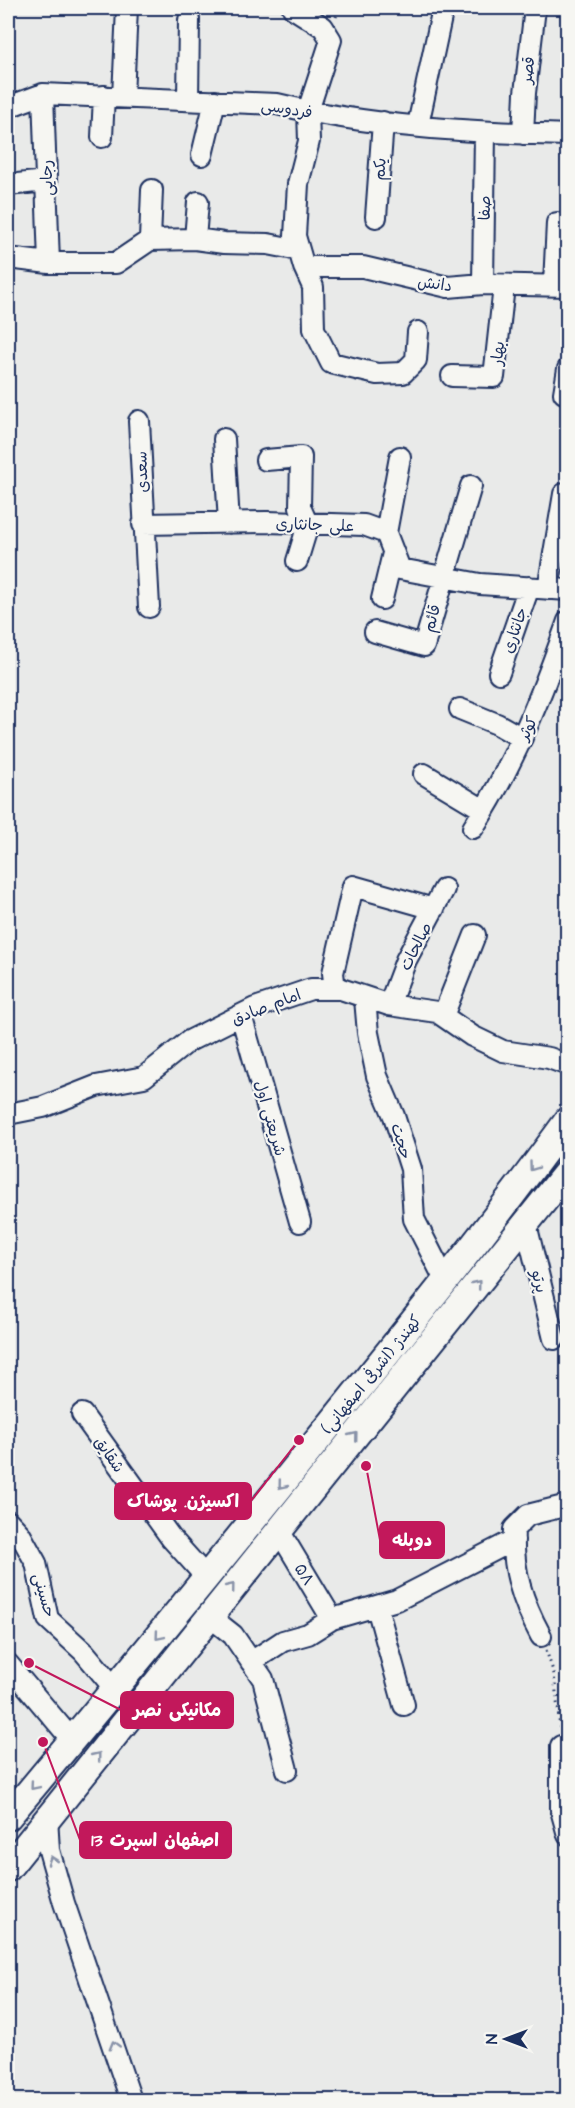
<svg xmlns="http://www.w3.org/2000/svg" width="575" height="2108" font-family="'Architects Daughter','Playpen Sans Arabic',sans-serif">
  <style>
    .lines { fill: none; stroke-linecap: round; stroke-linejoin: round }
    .minor-casing { stroke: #1b2f5e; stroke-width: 24 }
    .major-casing { stroke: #1b2f5e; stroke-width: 30 }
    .path { stroke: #1b2f5e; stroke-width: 3; stroke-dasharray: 1.5 4.5; stroke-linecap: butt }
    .minor { stroke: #f6f6f2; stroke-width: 20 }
    .major { stroke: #f6f6f2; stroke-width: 26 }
    .oneway { stroke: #8892a8 }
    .labels { text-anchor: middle; stroke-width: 4.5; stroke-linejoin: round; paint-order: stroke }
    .street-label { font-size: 16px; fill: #1b2f5e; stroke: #f6f6f2 }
    .leader { fill: none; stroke: #c2185b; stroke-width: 2 }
    .callout-dot { fill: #c2185b; stroke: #f6f6f2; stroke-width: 2 }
    .callout { fill: #c2185b; stroke: #c2185b; stroke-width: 2 }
    .callout-label { font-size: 18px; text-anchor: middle; font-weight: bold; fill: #fff }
  </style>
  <rect width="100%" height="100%" fill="#e9eae9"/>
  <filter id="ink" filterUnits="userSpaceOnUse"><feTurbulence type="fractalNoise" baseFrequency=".0167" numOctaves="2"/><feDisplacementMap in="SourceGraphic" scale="12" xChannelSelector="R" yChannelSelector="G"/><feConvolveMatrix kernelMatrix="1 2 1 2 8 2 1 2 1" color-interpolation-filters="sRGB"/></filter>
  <g filter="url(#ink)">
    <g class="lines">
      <defs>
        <path id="minor" d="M 293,8 L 323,27 L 331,40 L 308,111 L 309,141 L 298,184 L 295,236 L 304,267 L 313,287 L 314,329 L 331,363 L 377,374 L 403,373 L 416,360 L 418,332
          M 43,94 L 49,263
          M 123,97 L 127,8
          M 188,100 L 189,20
          M 8,107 L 43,94 L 277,104 C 371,127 471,132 568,135
          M 418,125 L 443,8
          M 523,134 L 525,93 L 535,8
          M 102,137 L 104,96
          M 202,155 L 215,101
          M 8,185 L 46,181
          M 376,217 L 383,122
          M 195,239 L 198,202
          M 150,240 L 152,190
          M 8,258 L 49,263 L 116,263 L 150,240 L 195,239 L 224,243 L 268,244 L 299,250
          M 304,267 L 363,267 L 448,287 L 483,284 L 568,286
          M 483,284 L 485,132
          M 554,284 L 557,223
          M 452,376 L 494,377 L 504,286
          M 564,393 L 568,369
          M 139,421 L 149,607
          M 224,439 L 229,523
          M 266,460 L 301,457 L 300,507 L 308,525 L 297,561
          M 143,524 L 267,522 L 364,525 L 386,533 L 400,569 L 480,584 L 568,590
          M 386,533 L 400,457
          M 548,589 L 564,494
          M 382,599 L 393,553
          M 375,632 L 424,646 L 471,486
          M 499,673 L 529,587
          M 460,709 L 497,724 L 522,738
          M 424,774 L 484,810
          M 473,828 C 515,763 542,694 568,621
          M 335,989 L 333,973 L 353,886 L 434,909
          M 365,999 L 368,1033 L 377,1076 L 394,1116 L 411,1169 L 414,1219 L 445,1280
          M 389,1005 L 406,960 L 444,889
          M 241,1015 L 300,1222
          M 443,1016 L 475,935
          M 8,1114 L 43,1107 L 96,1086 L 144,1077 L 189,1041 L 255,1008 L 311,989 L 341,989 L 389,1005 L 437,1012 L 472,1036 L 503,1051 L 549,1058 L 568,1065
          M 526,1224 L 554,1339
          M 82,1414 L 171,1538 L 207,1578
          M 8,1521 L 20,1534 L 36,1563 L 48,1619 L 84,1652 L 115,1689
          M 278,1529 L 332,1619
          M 377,1607 L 404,1705
          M 209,1616 L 233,1635 L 263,1679 L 287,1770
          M 541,1636 C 522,1601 512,1570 514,1529 L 528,1515 L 568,1505
          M 251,1662 L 283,1641 L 308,1634 L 332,1619 L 397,1600 L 514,1540
          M 8,1664 L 72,1740
          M 561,1746 L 561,1810 L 568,1835
          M 47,1818 L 49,1850 L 64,1903 L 131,2100"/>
        <path id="major" d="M 8,1817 C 109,1696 209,1575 308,1452 C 396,1343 485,1234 568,1120
          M 8,1868 L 568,1171"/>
      </defs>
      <use href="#minor" class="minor-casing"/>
      <use href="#major" class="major-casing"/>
      <path class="path" d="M 336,17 L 339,8
        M 546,1650 L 554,1674 L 560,1729"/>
      <use href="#minor" class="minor"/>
      <use href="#major" class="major"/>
    </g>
    <defs><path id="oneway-chevron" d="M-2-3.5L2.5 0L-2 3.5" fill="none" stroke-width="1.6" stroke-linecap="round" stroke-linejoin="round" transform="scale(1.5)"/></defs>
    <g class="oneway">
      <use href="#oneway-chevron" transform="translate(533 1167) rotate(126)"/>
      <use href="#oneway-chevron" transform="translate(477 1284) rotate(-51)"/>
      <use href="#oneway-chevron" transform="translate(354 1436) rotate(-51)"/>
      <use href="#oneway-chevron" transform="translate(282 1485) rotate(129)"/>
      <use href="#oneway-chevron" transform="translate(231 1587) rotate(-51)"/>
      <use href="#oneway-chevron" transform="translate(159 1636) rotate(130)"/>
      <use href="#oneway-chevron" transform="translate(97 1756) rotate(-51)"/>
      <use href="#oneway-chevron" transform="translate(34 1786) rotate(130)"/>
      <use href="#oneway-chevron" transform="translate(52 1860) rotate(-109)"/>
      <use href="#oneway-chevron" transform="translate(114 2045) rotate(-106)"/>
    </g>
  </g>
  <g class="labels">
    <g class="street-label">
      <text transform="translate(527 70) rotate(-83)" y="6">قصر</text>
      <text transform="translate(287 108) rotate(9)" y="6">فردوسی</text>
      <text transform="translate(379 169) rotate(-86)" y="6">یکم</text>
      <text transform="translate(46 178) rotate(-92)" y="6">رجایی</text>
      <text transform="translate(484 208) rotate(-89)" y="6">صفا</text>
      <text transform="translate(435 283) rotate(7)" y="6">دانش</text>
      <text transform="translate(497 353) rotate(-84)" y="6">بهار</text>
      <text transform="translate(141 472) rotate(-92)" y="6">سعدی</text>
      <text transform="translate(315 524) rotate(2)" y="6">علی جانثاری</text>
      <text transform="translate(431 618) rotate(-75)" y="6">قائم</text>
      <text transform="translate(514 630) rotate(-71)" y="6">جانثاری</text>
      <text transform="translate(527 728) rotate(-64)" y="6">کوثر</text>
      <text transform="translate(415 946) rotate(-63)" y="6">صالحات</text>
      <text transform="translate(266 1006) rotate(-21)" y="6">امام صادق</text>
      <text transform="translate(271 1118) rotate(74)" y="6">شریعتی اول</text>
      <text transform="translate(402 1141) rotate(73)" y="6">حجت</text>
      <text transform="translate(540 1281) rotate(76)" y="6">پرتو</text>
      <text transform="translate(371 1374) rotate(-51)" y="6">کهندژ (اشرفی اصفهانی)</text>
      <text transform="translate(110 1454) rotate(55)" y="6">شقایق</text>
      <text transform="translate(305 1574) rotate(59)" y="6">۵۸</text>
      <text transform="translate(45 1595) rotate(74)" y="6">حسینی</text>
    </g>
  </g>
  <path class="leader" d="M299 1440L251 1501M366 1466L380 1540M29 1663L121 1710M43 1742L80 1840"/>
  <g class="callout-dot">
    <circle cx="299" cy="1440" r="6"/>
    <circle cx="366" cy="1466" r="6"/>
    <circle cx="29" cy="1663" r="6"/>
    <circle cx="43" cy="1742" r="6"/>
  </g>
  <g class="callout">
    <rect x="115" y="1483" width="136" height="36" rx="6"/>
    <rect x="380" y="1522" width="64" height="36" rx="6"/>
    <rect x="121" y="1692" width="112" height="36" rx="6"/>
    <rect x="80" y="1822" width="151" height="36" rx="6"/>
  </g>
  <g class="callout-label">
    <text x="183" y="1507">اکسیژن. پوشاک</text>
    <text x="412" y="1546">دوبله</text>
    <text x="177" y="1716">مکانیکی نصر</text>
    <text x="155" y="1846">اصفهان اسپرت 13</text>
  </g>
  <rect width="575" height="2108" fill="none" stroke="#f6f6f2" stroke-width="30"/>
  <rect x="15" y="15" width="545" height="2078" fill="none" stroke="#1b2f5e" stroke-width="2" filter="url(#ink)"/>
  <g transform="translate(506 2039) rotate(270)" stroke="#f6f6f2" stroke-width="4.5" paint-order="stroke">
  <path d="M0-4.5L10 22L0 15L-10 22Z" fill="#1b2f5e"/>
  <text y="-9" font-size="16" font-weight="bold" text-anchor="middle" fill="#1b2f5e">N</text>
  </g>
</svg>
